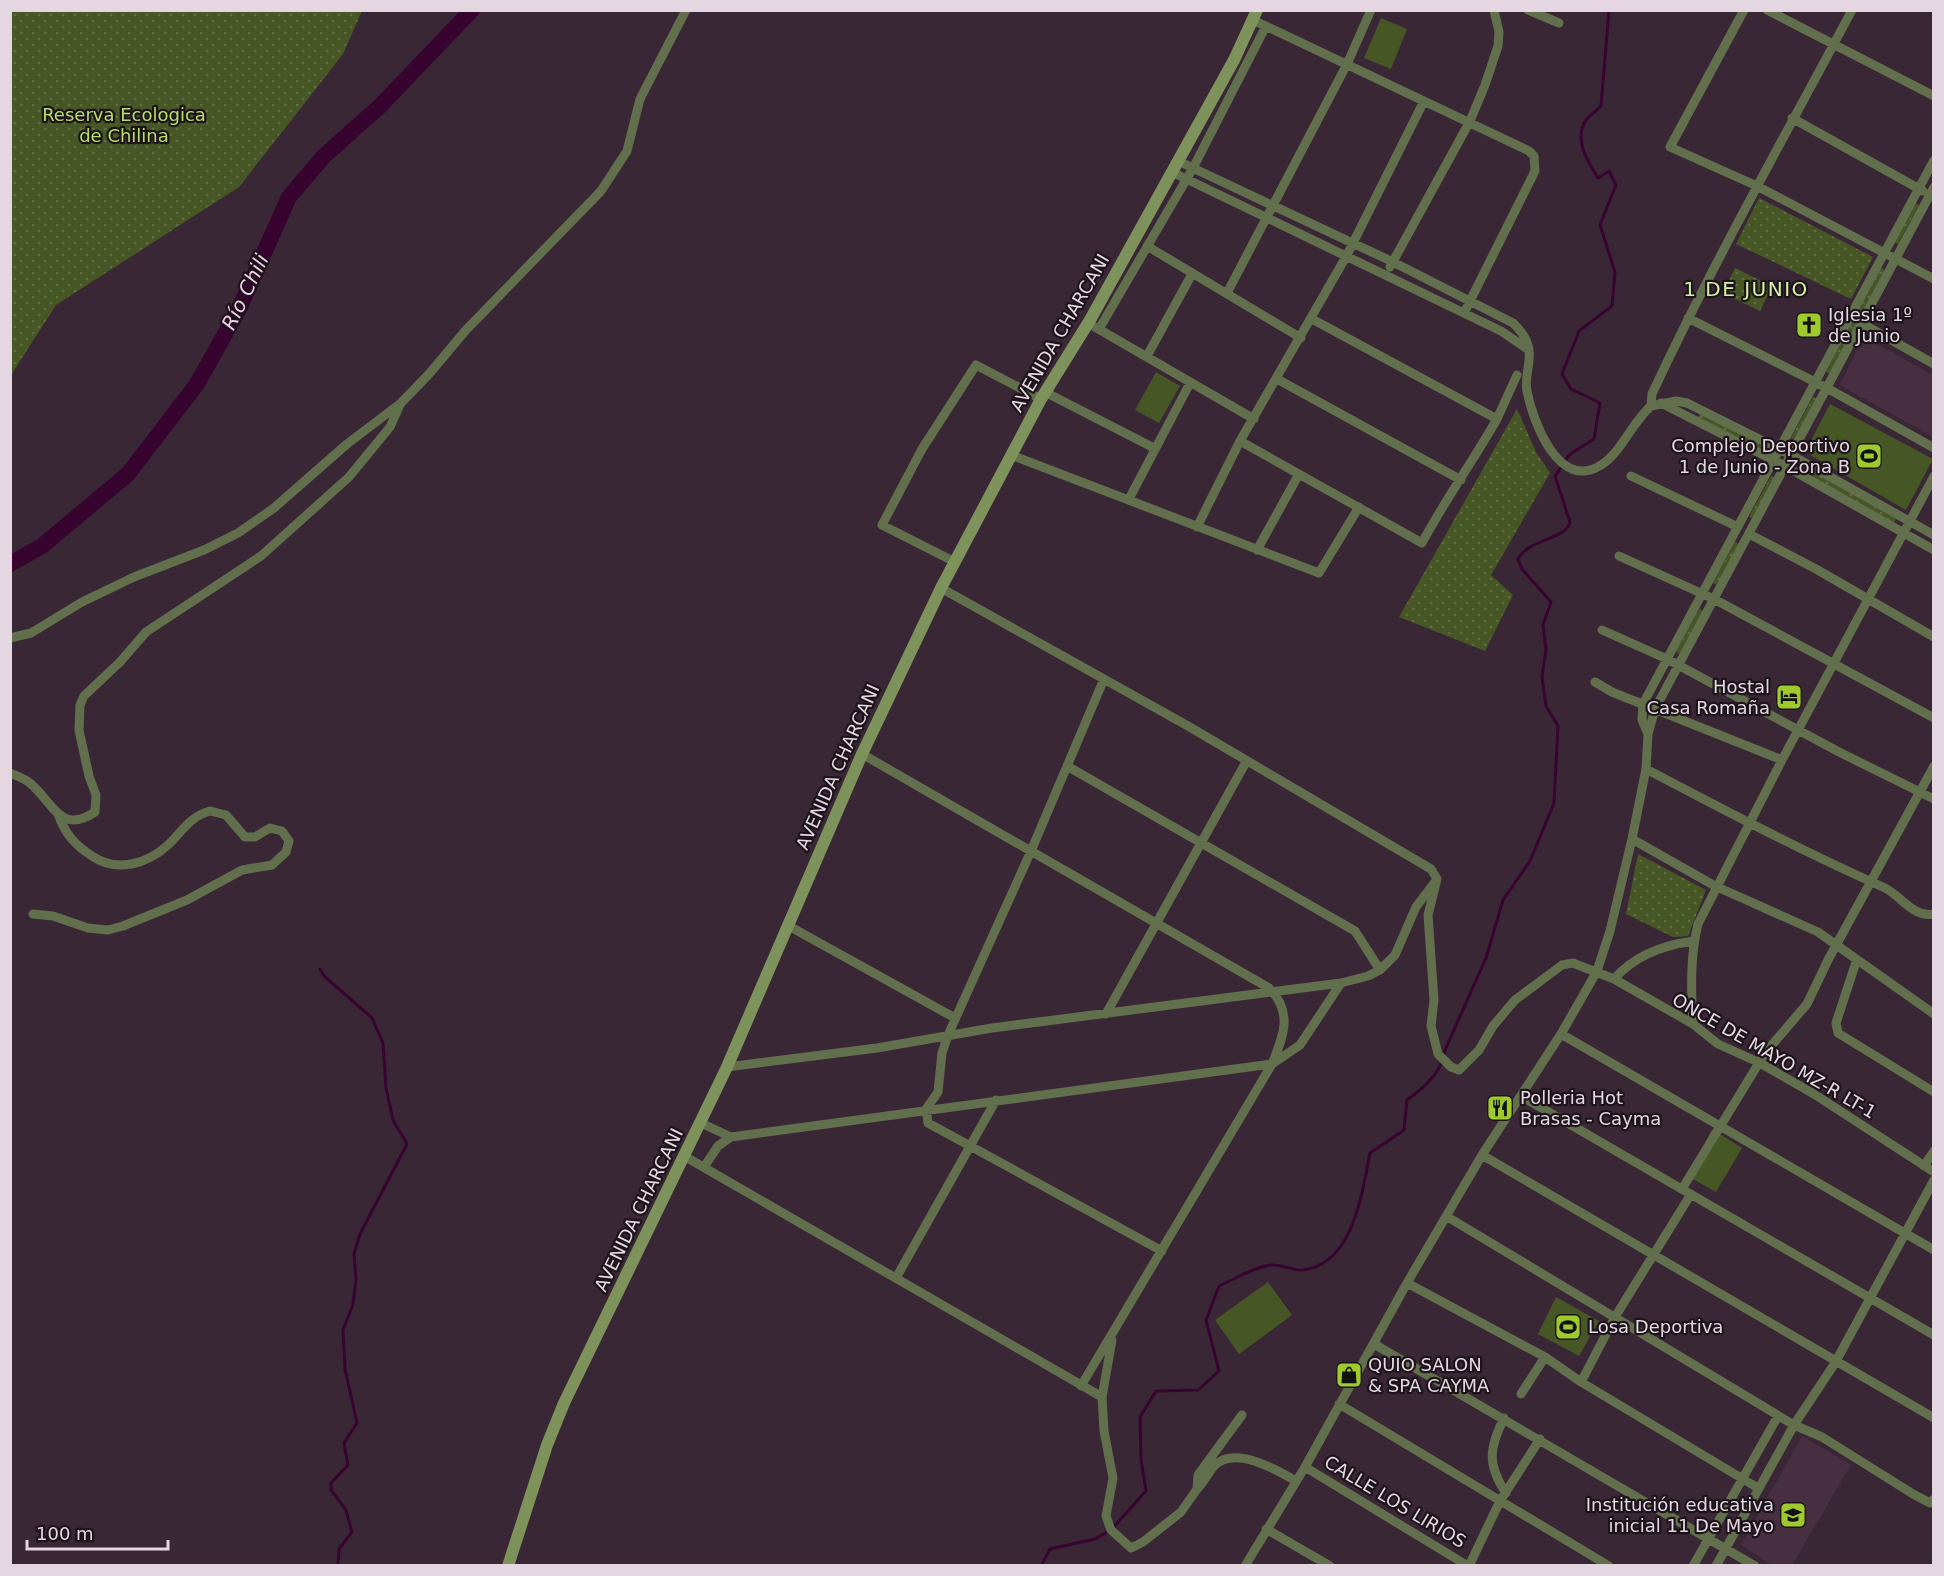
<svg xmlns="http://www.w3.org/2000/svg" width="1944" height="1576" font-family="'DejaVu Sans',sans-serif">
  <style>
    .built { fill: #472e41 }
    .grass { fill: url(#grass-dots) }
    .pitch { fill: #465624 }
    .lines { fill: none; stroke-linecap: round; stroke-linejoin: round }
    .stream { stroke: #370430; stroke-width: 3 }
    .river { stroke: #370430; stroke-width: 16 }
    .minor { stroke: #626f4c; stroke-width: 9 }
    .secondary { stroke: #7e925b; stroke-width: 12 }
    .labels { text-anchor: middle; stroke-width: 4.5; stroke-linejoin: round; paint-order: stroke }
    .park-label { font-size: 18px; fill: #b8de6b; stroke: #1c141a }
    .poi-label { font-size: 18px; fill: #e4d7e1; stroke: #1c141a; text-anchor: start }
    .street-label { font-size: 18px; fill: #e4d7e1; stroke: #1c141a }
    .neighbourhood-label { font-size: 20px; letter-spacing: 1.5px; fill: #d5f0a6; stroke: #1c141a }
    .water-label { font-size: 20px; font-style: italic; fill: #f4ccea; stroke: #1c141a }
  </style>
  <defs>
    <pattern id="grass-dots" width="8" height="8" patternUnits="userSpaceOnUse" patternTransform="scale(1.5)"><rect width="8" height="8" fill="#465624"/><path d="M2 2h.1M6 6h.1" fill="none" stroke="#616e44" stroke-width="1.8" stroke-linecap="round"/></pattern>
  </defs>
  <rect width="100%" height="100%" fill="#3a2736"/>
  <path class="built" d="M 1864,337 L 1933,375 L 1933,437 L 1840,385 Z
    M 1802,1436 L 1851,1465 L 1792,1565 L 1772,1565 L 1741,1545 Z"/>
  <path class="grass" d="M 11,10 L 362,11 L 343,54 L 239,187 L 56,305 L 11,375 Z
    M 1759,198 L 1873,257 L 1851,299 L 1736,244 Z
    M 1915,203 L 1919,205 L 1898,244 L 1894,242 Z
    M 1735,268 L 1772,286 L 1760,311 L 1723,293 Z
    M 1881,268 L 1885,270 L 1830,374 L 1826,372 Z
    M 1813,397 L 1817,399 L 1795,440 L 1791,438 Z
    M 1517,409 L 1536,452 L 1550,473 L 1491,575 L 1513,595 L 1485,651 L 1399,617 Z
    M 1700,414 L 1765,445 L 1763,450 L 1697,419 Z
    M 1799,464 L 1896,519 L 1893,523 L 1797,469 Z
    M 1771,476 L 1775,478 L 1753,519 L 1749,517 Z
    M 1735,542 L 1739,544 L 1717,585 L 1713,583 Z
    M 1699,609 L 1703,611 L 1680,654 L 1676,652 Z
    M 1638,854 L 1706,890 L 1688,936 L 1673,937 L 1626,914 Z"/>
  <path class="pitch" d="M 1381,18 L 1407,29 L 1391,69 L 1364,58 Z
    M 1156,372 L 1180,386 L 1159,423 L 1135,410 Z
    M 1830,404 L 1933,459 L 1906,510 L 1805,452 Z
    M 1712,1129 L 1742,1148 L 1716,1192 L 1689,1177 Z
    M 1268,1282 L 1292,1315 L 1239,1354 L 1215,1320 Z
    M 1556,1297 L 1599,1321 L 1579,1356 L 1538,1334 Z"/>
  <g class="lines">
    <path class="stream" d="M 320,969 L 324,976 L 372,1018 L 383,1043 L 386,1088 L 393,1120 L 407,1144 L 360,1234 L 354,1254 L 356,1279 L 353,1304 L 343,1330 L 345,1369 L 357,1423 L 344,1443 L 348,1465 L 331,1483 L 331,1490 L 346,1510 L 352,1532 L 339,1549 L 338,1566
      M 1041,1566 L 1050,1549 L 1095,1539 L 1111,1530 L 1146,1491 L 1141,1460 L 1140,1417 L 1156,1391 L 1198,1390 L 1219,1371 L 1206,1320 L 1219,1286 C 1235,1279 1254,1267 1271,1265 C 1282,1264 1293,1271 1303,1270 C 1354,1264 1362,1192 1370,1153 L 1404,1130 L 1407,1100 C 1424,1088 1443,1071 1445,1050 L 1486,958 L 1503,900 L 1530,861 L 1554,803 L 1558,726 L 1546,706 L 1542,677 L 1546,650 L 1543,625 L 1551,602 L 1522,569 L 1518,559 C 1528,539 1567,539 1570,522 L 1555,476 L 1570,454 L 1594,439 L 1600,403 L 1571,389 L 1562,374 L 1579,331 L 1612,306 L 1615,272 L 1600,225 L 1616,185 L 1609,171 L 1598,178 C 1588,162 1575,142 1584,123 C 1587,117 1596,111 1601,106 L 1609,10"/>
    <path class="river" d="M 10,564 L 42,546 L 128,474 L 197,384 L 239,309 L 289,197 L 324,156 L 380,106 L 472,10"/>
    <path class="minor" d="M 1528,10 L 1559,23
      M 1744,10 L 1670,147 L 1757,186 L 1934,279
      M 1767,10 L 1934,96
      M 1253,20 L 1529,151 L 1534,156 L 1535,171 L 1464,313
      M 1792,118 L 1923,191
      M 1178,161 L 1393,262 L 1513,323 C 1521,331 1527,338 1529,350 C 1531,363 1524,378 1527,391 C 1533,422 1559,492 1601,465 C 1622,452 1632,422 1651,406 L 1676,401 L 1687,403 L 1791,455 L 1934,535
      M 1172,172 L 1501,331 L 1529,350
      M 1147,246 L 1301,338
      M 1390,267 L 1470,121 L 1485,85 L 1498,46 L 1499,32 L 1494,10
      M 1227,293 L 1347,64 L 1371,10
      M 1688,318 L 1827,388 L 1934,448
      M 1861,323 L 1934,364
      M 1095,327 L 1254,419
      M 1099,329 L 1193,168 L 1266,26
      M 1147,356 L 1192,274
      M 1277,379 L 1461,480
      M 1045,392 L 1154,448
      M 1661,403 L 1785,466 L 1934,550
      M 1651,406 L 1652,394 C 1713,263 1784,138 1852,10
      M 1497,419 L 1517,375
      M 1240,441 L 1422,543 C 1445,500 1473,461 1497,419 L 1312,319
      M 1011,455 L 1319,573 L 1359,507
      M 1631,476 L 1738,527
      M 1129,499 L 1190,383
      M 1197,527 L 1240,441 L 1347,255 L 1424,101
      M 1749,534 L 1816,569 L 1934,637
      M 1257,550 L 1299,474
      M 1619,556 L 1714,599 L 1934,718
      M 955,562 L 882,525 L 922,449 L 976,365 L 1041,399
      M 941,588 L 1188,726 L 1431,869 L 1437,879 L 1428,915 L 1434,1000 L 1431,1026 L 1438,1054 L 1451,1067 L 1459,1070 L 1479,1050 L 1493,1026 L 1515,1000 L 1562,965 L 1573,963 L 1614,979 L 1693,1024 L 1718,1044 L 1760,1063 L 1814,1094 L 1934,1172
      M 1602,630 L 1667,659 L 1839,752 L 1934,799
      M 10,638 L 31,633 L 82,602 L 134,577 L 204,550 L 238,533 L 274,508 L 347,444 L 401,403 L 429,374 L 466,330 L 601,191 L 627,151 L 640,99 L 686,10
      M 1104,679 L 1031,851 L 948,1035 L 942,1053 L 938,1092 L 926,1109 L 928,1123 L 1162,1251
      M 1595,682 L 1612,692 L 1782,760 L 1934,476
      M 1648,734 L 1642,720 L 1643,704 L 1934,160
      M 862,754 L 1269,988 C 1293,1012 1284,1035 1272,1064 L 1081,1386
      M 1067,766 L 1355,931 L 1380,970
      M 1646,769 C 1724,810 1802,851 1883,887 C 1901,895 1912,918 1934,914
      M 10,773 C 17,776 26,779 31,784 C 53,803 61,835 95,812 L 96,795 L 89,776 L 79,730 L 80,705 L 84,696 L 120,662 L 146,632 L 261,556 L 349,477 L 390,427 L 400,405
      M 1632,839 L 1715,886 L 1818,932 L 1934,1014
      M 33,914 L 53,916 L 88,928 L 108,930 L 123,926 L 187,900 L 242,870 L 272,865 L 286,852 L 289,841 L 282,831 L 270,828 L 255,837 L 245,837 L 226,815 L 210,811 C 189,817 183,831 168,845 C 147,864 117,873 92,856 C 75,845 65,834 58,814
      M 787,925 L 955,1018
      M 1856,962 L 1836,1023 L 1838,1033 L 1934,1092
      M 1614,979 C 1635,955 1663,945 1694,941
      M 1106,1014 L 1246,762
      M 1693,1024 C 1691,991 1690,956 1698,924 L 1782,760
      M 1561,1034 L 1934,1250
      M 727,1067 L 877,1048 L 992,1028 L 1341,983 L 1368,976 L 1380,970 L 1395,955 L 1416,907 L 1435,882
      M 1521,1096 L 1934,1335
      M 701,1123 L 731,1137
      M 1482,1155 L 1934,1418
      M 684,1156 L 1102,1397
      M 1924,1166 L 1934,1151
      M 704,1167 L 718,1146 L 731,1137 L 1272,1064 L 1300,1045 L 1341,983
      M 1682,1189 L 1765,1053 L 1807,1004 L 1828,960 L 1934,766
      M 1446,1216 L 1794,1425 L 1822,1437 L 1913,1494 L 1930,1503 L 1934,1499
      M 896,1278 L 996,1100
      M 1407,1283 L 1545,1357 L 1581,1382 L 1758,1488
      M 1112,1340 L 1102,1397 L 1104,1431 L 1113,1478 L 1106,1516 L 1111,1530 L 1131,1548 L 1143,1542 L 1181,1512 L 1197,1489 L 1198,1475 L 1242,1415
      M 1374,1344 L 1755,1566
      M 1581,1382 L 1615,1317 L 1691,1194
      M 1521,1394 L 1545,1357
      M 1339,1404 L 1609,1566
      M 1504,1418 C 1489,1448 1487,1465 1506,1493
      M 1305,1467 L 1468,1566
      M 1197,1489 C 1204,1482 1208,1473 1214,1466 C 1235,1445 1277,1470 1296,1481
      M 1266,1529 L 1330,1566
      M 1245,1566 L 1305,1467 L 1407,1283 L 1482,1155 L 1561,1034 L 1597,971 L 1610,931 L 1632,839 L 1646,769 L 1648,734 L 1655,709 L 1934,187
      M 1469,1566 L 1500,1501 L 1540,1439
      M 1693,1566 L 1778,1416
      M 1716,1566 L 1794,1425 L 1835,1363 L 1934,1180"/>
    <path class="secondary" d="M 508,1566 L 547,1445 L 564,1403 L 727,1067 L 862,754 L 941,588 L 1041,399 L 1090,320 L 1234,60 L 1257,10"/>
  </g>
  <defs>
    <symbol id="church-square" viewBox="-11 -11 22 22"><rect x="-9" y="-9" width="18" height="18" rx="4" fill="#9eca2e" stroke="#1c141a"/><path d="M-1.2-6h2.4v3.5h3.3v2.4h-3.3V6h-2.4V-.1h-3.3v-2.4h3.3Z" fill="#111"/></symbol>
    <symbol id="stadium-square" viewBox="-11 -11 22 22"><rect x="-9" y="-9" width="18" height="18" rx="4" fill="#9eca2e" stroke="#1c141a"/><path d="M0-5a6.5 5 0 1 0 0 10a6.5 5 0 1 0 0-10ZM-3.5-1.8h7v3.6h-7Z" fill="#111"/></symbol>
    <symbol id="hotel-square" viewBox="-11 -11 22 22"><rect x="-9" y="-9" width="18" height="18" rx="4" fill="#9eca2e" stroke="#1c141a"/><path d="M-6-4.5h1.5V1H6V5H4.5V3h-9V5H-6ZM-4 0a1.8 1.8 0 1 1 3.6 0ZM.5 0V-2.5h3Q6-2.5 6 0Z" fill="#111"/></symbol>
    <symbol id="restaurant-square" viewBox="-11 -11 22 22"><rect x="-9" y="-9" width="18" height="18" rx="4" fill="#9eca2e" stroke="#1c141a"/><path d="M-5-6h1v4h1v-4h1v4h1v-4h1v5L-1.5 .5V6h-2V.5L-5-1ZM5-6V6H3V1.5H1.5Q1.5-4 5-6Z" fill="#111"/></symbol>
    <symbol id="shop-square" viewBox="-11 -11 22 22"><rect x="-9" y="-9" width="18" height="18" rx="4" fill="#9eca2e" stroke="#1c141a"/><path d="M-5-2.5h2.3a2.7 3.5 0 0 1 5.4 0H5L5.5 6h-11ZM-1.5-2.5h3a1.5 2.3 0 0 0-3 0Z" fill="#111"/></symbol>
    <symbol id="school-square" viewBox="-11 -11 22 22"><rect x="-9" y="-9" width="18" height="18" rx="4" fill="#9eca2e" stroke="#1c141a"/><path d="M0-5L7-2L0 1L-7-2ZM-4 1L0 2.5L4 1V4Q0 6-4 4Z" fill="#111"/></symbol>
  </defs>
  <g fill-rule="evenodd">
    <use href="#church-square" x="1794" y="310" width="30" height="30"/>
    <use href="#stadium-square" x="1854" y="441" width="30" height="30"/>
    <use href="#hotel-square" x="1774" y="682" width="30" height="30"/>
    <use href="#restaurant-square" x="1485" y="1093" width="30" height="30"/>
    <use href="#stadium-square" x="1553" y="1312" width="30" height="30"/>
    <use href="#shop-square" x="1334" y="1360" width="30" height="30"/>
    <use href="#school-square" x="1778" y="1500" width="30" height="30"/>
  </g>
  <g class="labels">
    <g class="park-label">
      <text x="124" y="121">Reserva Ecologica<tspan x="124" dy="21">de Chilina</tspan></text>
    </g>
    <g class="poi-label">
      <text x="1828" y="321">Iglesia 1º<tspan x="1828" dy="21">de Junio</tspan></text>
      <text x="1850" y="452" text-anchor="end">Complejo Deportivo<tspan x="1850" dy="21">1 de Junio - Zona B</tspan></text>
      <text x="1770" y="693" text-anchor="end">Hostal<tspan x="1770" dy="21">Casa Romaña</tspan></text>
      <text x="1520" y="1104">Polleria Hot<tspan x="1520" dy="21">Brasas - Cayma</tspan></text>
      <text x="1588" y="1333">Losa Deportiva</text>
      <text x="1368" y="1371">QUIO SALON<tspan x="1368" dy="21">&amp; SPA CAYMA</tspan></text>
      <text x="1774" y="1511" text-anchor="end">Institución educativa<tspan x="1774" dy="21">inicial 11 De Mayo</tspan></text>
    </g>
    <g class="street-label">
      <text transform="translate(1060 333) rotate(-60)" y="6">AVENIDA CHARCANI</text>
      <text transform="translate(838 767) rotate(-66)" y="6">AVENIDA CHARCANI</text>
      <text transform="translate(1774 1056) rotate(30)" y="6">ONCE DE MAYO MZ-R LT-1</text>
      <text transform="translate(639 1210) rotate(-64)" y="6">AVENIDA CHARCANI</text>
      <text transform="translate(1395 1502) rotate(31)" y="6">CALLE LOS LIRIOS</text>
    </g>
    <g class="neighbourhood-label">
      <text x="1746" y="296">1 DE JUNIO</text>
    </g>
    <g class="water-label">
      <text transform="translate(245 292) rotate(-64)" y="7">Río Chili</text>
    </g>
  </g>
  <rect width="1944" height="1576" fill="none" stroke="#e4d7e1" stroke-width="24"/>
  <path d="M27 1540v9h141v-9" fill="none" stroke="#e4d7e1" stroke-width="3"/>
  <text x="36" y="1540" font-size="18" fill="#e4d7e1" stroke="#1c141a" stroke-width="4.5" paint-order="stroke">100 m</text>
</svg>
